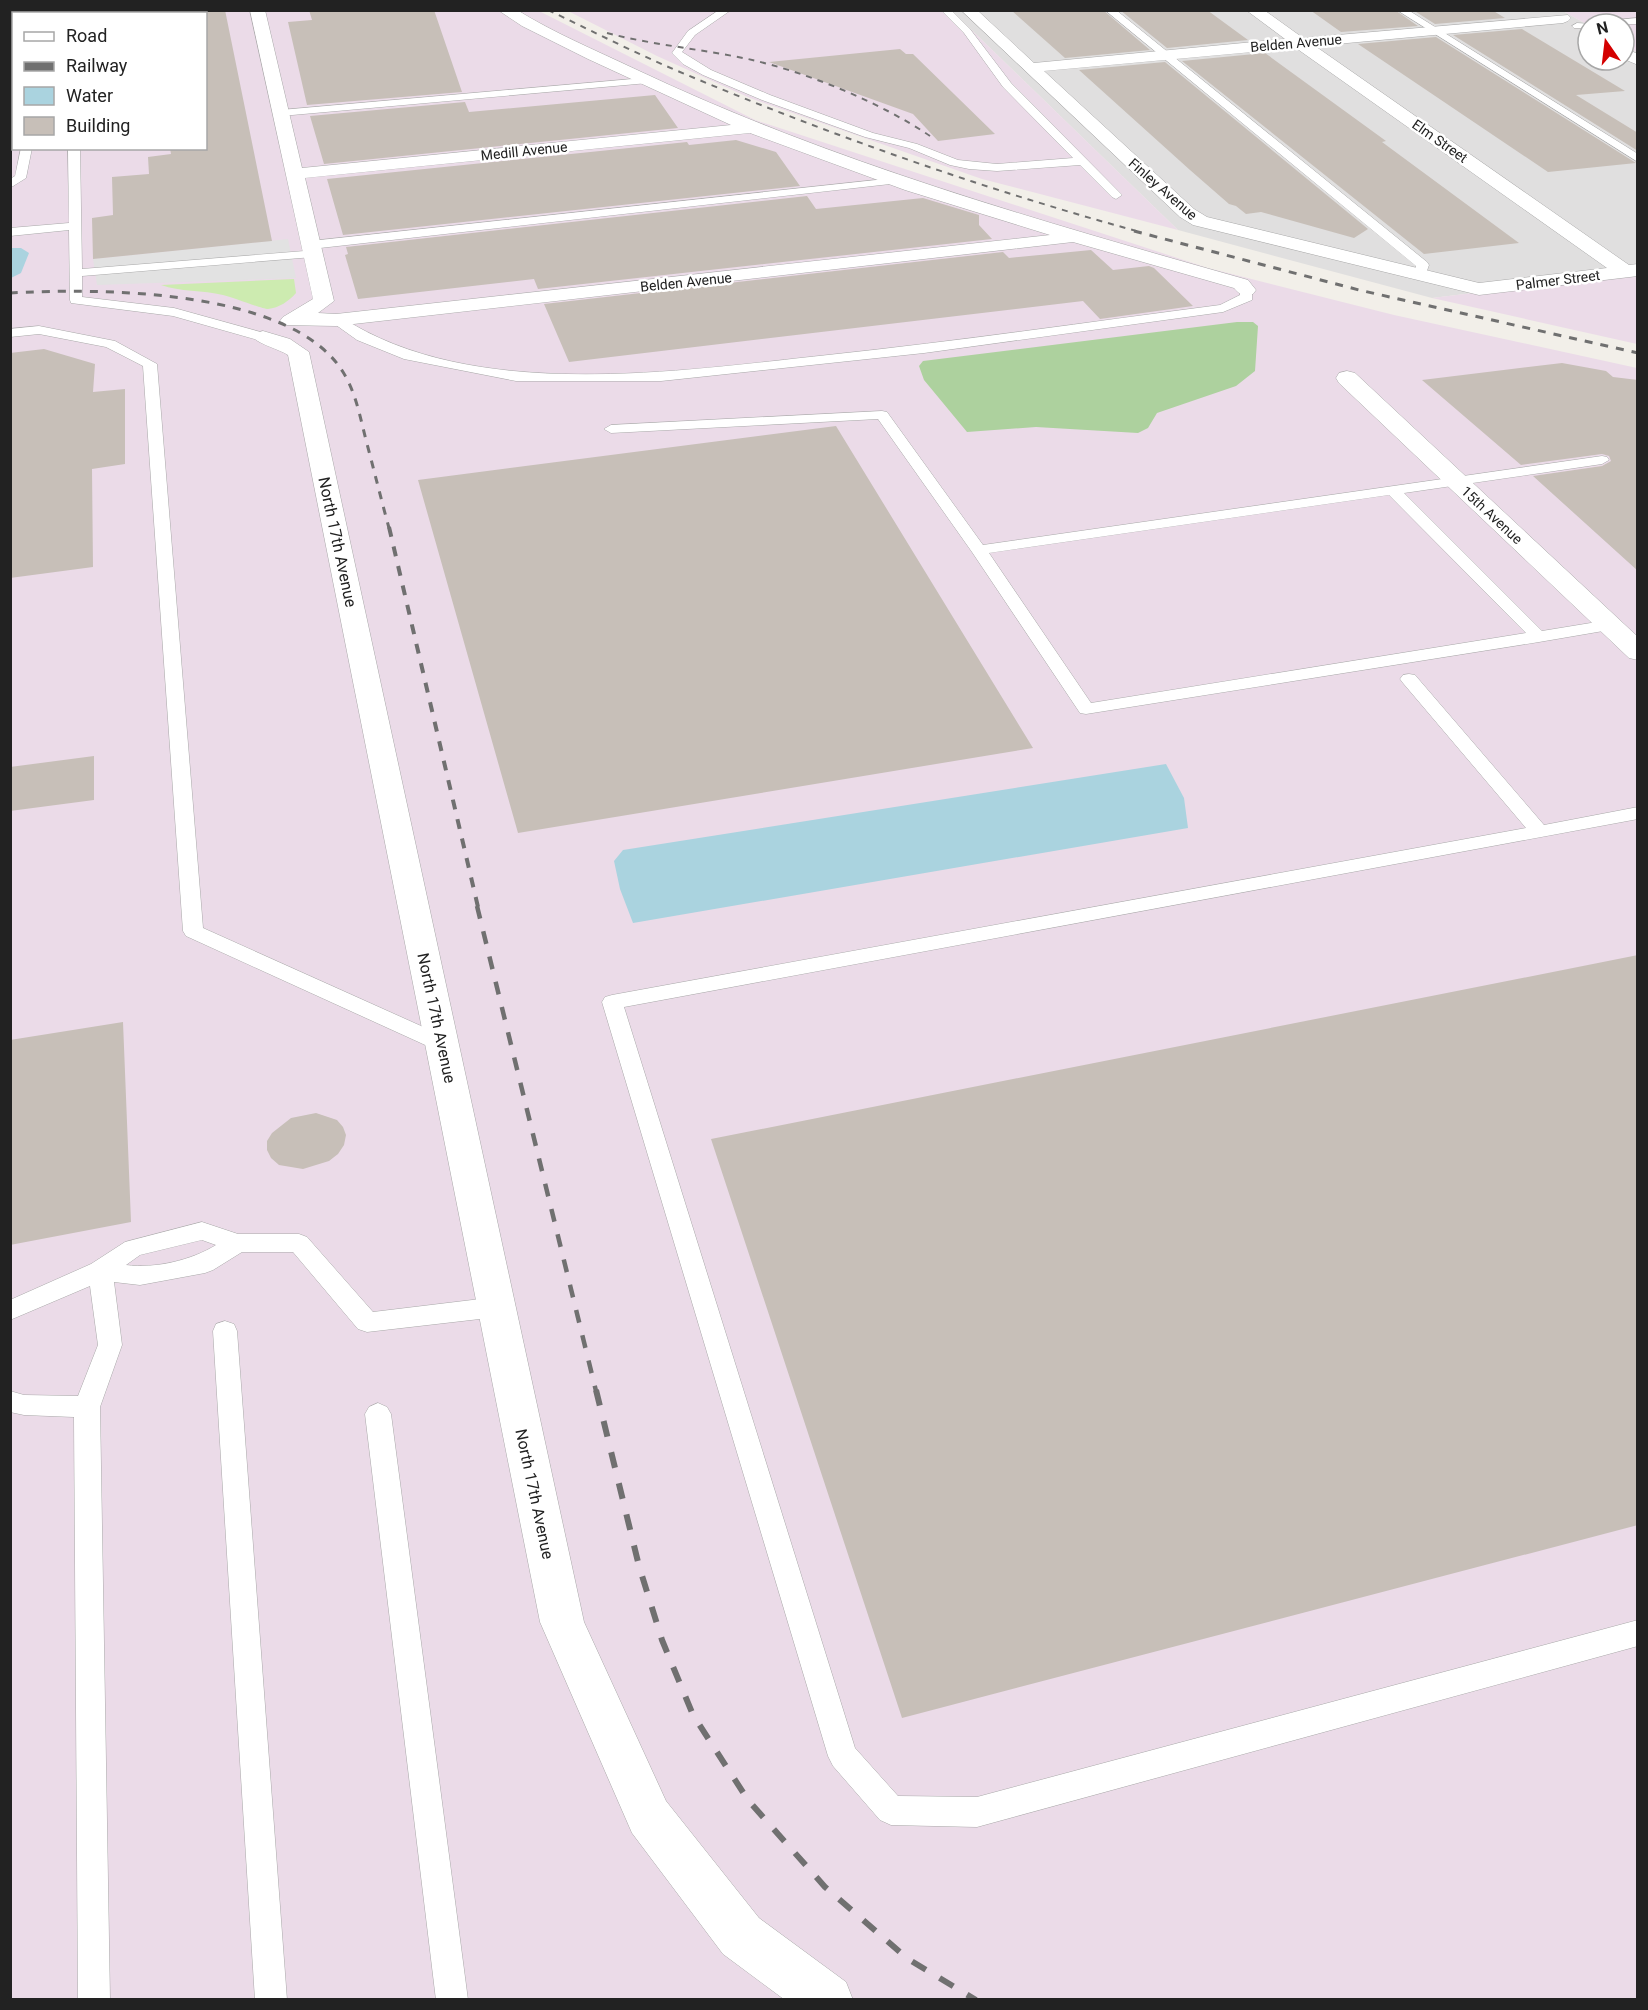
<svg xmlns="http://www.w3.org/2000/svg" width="1648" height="2010" font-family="Roboto,sans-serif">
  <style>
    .residential { fill: #e0dfdf }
    .industrial { fill: #ebdbe8; fill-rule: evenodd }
    .grass { fill: #cdebb0 }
    .forest { fill: #add19e }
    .parking { fill: #e2e2e2 }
    .water { fill: #aad3df }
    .building { fill: #c7bfb8 }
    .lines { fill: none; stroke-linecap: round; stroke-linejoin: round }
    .service-casing { stroke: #a9a9a9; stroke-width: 1 }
    .minor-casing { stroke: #a9a9a9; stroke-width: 1 }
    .service { fill: #fff; fill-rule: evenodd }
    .minor { fill: #fff; fill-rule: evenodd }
    .rail-far4 { stroke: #707070; stroke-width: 2; stroke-dasharray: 6 6; stroke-linecap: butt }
    .rail-far3 { stroke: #707070; stroke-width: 3; stroke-dasharray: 8 8; stroke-linecap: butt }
    .rail-far2 { stroke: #707070; stroke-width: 4; stroke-dasharray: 10 10; stroke-linecap: butt }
    .rail-far1 { stroke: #707070; stroke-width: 4.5; stroke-dasharray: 13 13; stroke-linecap: butt }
    .rail { stroke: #707070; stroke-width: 6; stroke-dasharray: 16 16; stroke-linecap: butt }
    .labels { text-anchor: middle; stroke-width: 5; stroke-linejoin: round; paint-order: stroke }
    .far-street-label { font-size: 14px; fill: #222; stroke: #fff }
    .street-label { font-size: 16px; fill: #222; stroke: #fff }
  </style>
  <rect width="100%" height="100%" fill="#f2efe9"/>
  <path class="residential" d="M 952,11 L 1563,11 L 1588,25 L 1588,60 L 1624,60 L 1624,45 L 1637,52 L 1637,273 L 1432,298 L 1178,230 Z"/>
  <path class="industrial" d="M 11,11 L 539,11 L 755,120 L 1208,268 L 1394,315 L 1637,368 L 1637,1999 L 11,2000 ZM 14,14 L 206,14 L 206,148 L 14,148 Z
    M 568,11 L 952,11 L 1178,230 L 982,179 L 750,98 L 657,56 Z
    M 1563,11 L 1637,11 L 1637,52 L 1624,45 L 1624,24 L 1588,25 Z
    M 1637,273 L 1637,344 L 1432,298 Z"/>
  <path class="grass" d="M 294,279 L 296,293 C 289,301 279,308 268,309 C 262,309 232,297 223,295 C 203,290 180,292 161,285 Z"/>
  <path class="forest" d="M 1237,322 L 1253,322 L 1258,326 L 1255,371 L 1236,386 L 1157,413 L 1148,428 L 1138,433 L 1036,427 L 967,432 L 924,380 L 919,366 L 923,361 Z"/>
  <path class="parking" d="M 288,239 L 296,278 L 97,285 L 93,259 Z"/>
  <path class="water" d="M 10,248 L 21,248 L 29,253 L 21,273 L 11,278 Z
    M 1166,764 L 1184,798 L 1188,828 L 633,923 L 620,889 L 614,861 L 623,850 Z"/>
  <path class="building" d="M 206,10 L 225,10 L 272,241 L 93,259 L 92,218 L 113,215 L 112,177 L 149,174 L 148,157 L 171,154 L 170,148 L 206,148 Z
    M 309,10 L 434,10 L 462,92 L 307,105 L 288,22 L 312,20 Z
    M 1011,10 L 1103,10 L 1150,50 L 1065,58 Z
    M 1120,10 L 1207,10 L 1248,40 L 1167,48 Z
    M 1310,10 L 1395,10 L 1418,26 L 1341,32 Z
    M 1413,10 L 1492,10 L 1505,18 L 1435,24 Z
    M 1522,29 L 1625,91 L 1576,95 L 1638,133 L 1638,151 L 1453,35 Z
    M 1436,37 L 1636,163 L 1548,172 L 1358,44 Z
    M 900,49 L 906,54 L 913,54 L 995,134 L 938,141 L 913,114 L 769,62 Z
    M 1265,53 L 1386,141 L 1382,142 L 1519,243 L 1424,254 L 1182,61 Z
    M 1165,62 L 1368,229 L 1354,238 L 1261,212 L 1246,214 L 1236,206 L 1229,204 L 1190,170 L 1079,70 Z
    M 655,95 L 678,128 L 324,164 L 310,116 L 465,102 L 469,112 Z
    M 736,140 L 776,152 L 800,186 L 343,235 L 327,179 L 687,142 L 689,145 Z
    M 807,196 L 816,209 L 923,198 L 979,215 L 979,225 L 992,239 L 538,289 L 534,279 L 358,299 L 345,255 L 348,254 L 346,247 Z
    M 1091,250 L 1113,270 L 1149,266 L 1154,268 L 1193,306 L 1100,319 L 1083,301 L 569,362 L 544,304 L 1003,252 L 1009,258 Z
    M 44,349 L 95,364 L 93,392 L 125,389 L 125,464 L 92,469 L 93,567 L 10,578 L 10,353 Z
    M 1562,363 L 1606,371 L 1613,377 L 1638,380 L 1638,571 L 1533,476 L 1602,466 L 1611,461 L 1609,456 L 1602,454 L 1521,465 L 1422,380 Z
    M 836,426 L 1033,748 L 518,833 L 418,480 Z
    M 94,756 L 94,800 L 10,811 L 10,767 Z
    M 1638,955 L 1638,1525 L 902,1718 L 711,1139 Z
    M 123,1022 L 131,1222 L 10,1245 L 10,1040 Z
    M 316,1113 L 337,1120 L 343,1127 L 346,1135 L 344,1145 L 338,1154 L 329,1161 L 303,1169 L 279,1165 L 271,1158 L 267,1150 L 267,1141 L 272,1133 L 291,1118 Z"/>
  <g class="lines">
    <defs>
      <path id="service" d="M 68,10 L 78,10 L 78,14 L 68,14 Z
        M 719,10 L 731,10 L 695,35 L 682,52 L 711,70 L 770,95 L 873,133 L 917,144 L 958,160 L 997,164 L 1073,158 L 1003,87 L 964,33 L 941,10 L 951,10 L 970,29 L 1011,83 L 1122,195 L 1116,199 L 1112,197 L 1080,165 L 997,171 L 969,169 L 950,165 L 909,148 L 865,137 L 762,100 L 703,75 L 683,64 L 672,53 L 688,31 Z
        M 1105,10 L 1116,10 L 1427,262 L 1429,265 L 1424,279 L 1416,279 L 1414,276 L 1416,266 Z
        M 1397,10 L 1408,10 L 1638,154 L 1638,162 Z
        M 10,18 L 14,18 L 14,24 L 10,24 Z
        M 1638,18 L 1638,24 L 1599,24 L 1604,21 Z
        M 1577,23 L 1592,24 L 1588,24 L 1588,28 L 1574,28 L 1572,26 Z
        M 10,48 L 14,48 L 14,54 L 10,54 Z
        M 644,78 L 648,79 L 648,83 L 281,116 L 276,113 L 281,110 Z
        M 21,148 L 32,148 L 26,178 L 10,188 L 10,179 L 15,176 Z
        M 68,148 L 80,148 L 82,269 L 317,250 L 319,253 L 317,256 L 313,257 L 82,276 L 82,297 L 174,308 L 268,334 L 270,337 L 268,340 L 258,340 L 173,316 L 71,303 L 70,300 L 69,230 L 10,236 L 10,228 L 69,223 Z
        M 895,178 L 901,181 L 899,183 L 311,249 L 305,245 L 311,241 Z
        M 1246,286 L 1252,290 L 1252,300 L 1223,312 L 924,353 L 661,381 L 516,381 L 404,359 L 357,340 L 329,320 L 336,316 L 341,317 C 473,403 679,371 828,355 C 959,341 1090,322 1220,305 L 1240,295 L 1240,290 Z
        M 39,326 L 115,341 L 157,364 L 203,928 L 450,1039 L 453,1044 L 450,1049 L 442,1051 L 434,1049 L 186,936 L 183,931 L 143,366 L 106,347 L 39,334 L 10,337 L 10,329 Z
        M 882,411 L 887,412 L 983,545 L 1602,456 L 1607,457 L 1609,460 L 1602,464 L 1404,493 L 1542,631 L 1609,620 L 1617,625 L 1609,630 L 1539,642 L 1086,714 L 1080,713 L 972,552 L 878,419 L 611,433 L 604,429 L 611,425 ZM 1389,495 L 1526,633 L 1091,703 L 989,553 Z
        M 1409,674 L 1415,675 L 1544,825 L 1638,807 L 1638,819 L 624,1007 L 855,1748 L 898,1796 L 977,1797 L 1638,1620 L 1638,1646 L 977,1827 L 891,1825 L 880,1820 L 833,1766 L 828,1756 L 602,1002 L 605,997 L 612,995 L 1526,828 L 1403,683 L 1400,679 L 1403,675 Z
        M 202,1222 L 238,1234 L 299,1234 L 307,1237 L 373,1312 L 497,1297 L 506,1300 L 509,1307 L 506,1314 L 497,1317 L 367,1332 L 358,1329 L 293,1252 L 242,1252 L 213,1270 L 205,1273 L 140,1285 L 114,1282 L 122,1345 L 100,1407 L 110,2000 L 78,2000 L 74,1417 L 24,1415 L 10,1412 L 10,1391 L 24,1395 L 78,1396 L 98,1345 L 90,1286 L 10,1320 L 10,1300 L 91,1264 L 125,1242 ZM 202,1240 L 216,1245 C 192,1260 155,1269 126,1265 L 140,1255 Z
        M 225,1321 L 234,1324 L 237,1331 L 287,2000 L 255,2000 L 213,1331 L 216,1324 Z
        M 378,1403 L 387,1407 L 391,1414 L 468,2000 L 436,2000 L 365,1414 L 369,1407 Z"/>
      <path id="minor" d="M 250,10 L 265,10 L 302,168 L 731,125 L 588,59 L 522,26 L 498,10 L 517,10 C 554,33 595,50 635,69 C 831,162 1040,221 1248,280 L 1256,290 L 1253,294 C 1244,297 1240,295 1234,288 L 1073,242 L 336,326 L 283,325 L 280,321 L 283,317 L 313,299 ZM 750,133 L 905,190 L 1050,235 L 336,314 L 318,313 L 334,301 L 305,178 Z
        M 961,10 L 977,10 L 1034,63 L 1285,39 L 1246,10 L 1264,10 L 1303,38 L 1568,15 L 1571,18 L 1568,21 L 1563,23 L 1315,46 L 1629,265 L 1638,264 L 1638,276 L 1479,295 L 1193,225 L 1180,217 ZM 1296,48 L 1607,268 L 1479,283 L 1207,217 L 1194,209 L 1044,71 Z
        M 1624,48 L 1638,54 L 1638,65 L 1624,59 Z
        M 263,331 L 290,339 L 309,352 L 584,1622 L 666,1801 L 759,1918 L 846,1982 L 853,2000 L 785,2000 L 723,1954 L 632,1833 L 540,1622 L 288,355 C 279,349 258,344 253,337 L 256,333 Z
        M 1347,371 L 1355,373 L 1638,637 L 1638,660 L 1629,658 L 1339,383 L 1336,378 L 1339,373 Z"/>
    </defs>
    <use href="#service" class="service-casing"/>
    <use href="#minor" class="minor-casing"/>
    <use href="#service" class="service"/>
    <use href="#minor" class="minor"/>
    <path class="rail-far4" d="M 548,10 C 592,31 635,53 680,72 C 830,135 983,189 1140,232
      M 607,33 C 653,45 701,49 748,59 C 806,72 880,102 930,136"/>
    <path class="rail-far3" d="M 1134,231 L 1359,290 L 1638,353
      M 10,293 C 98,288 291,288 343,372 C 356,393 360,417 366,440 C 374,470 381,499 389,528"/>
    <path class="rail-far2" d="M 389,527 L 478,907"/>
    <path class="rail-far1" d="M 477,906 L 596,1391"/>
    <path class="rail" d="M 596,1390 L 639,1566 L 662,1640 L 693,1715 L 748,1800 L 825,1887 L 908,1959 L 976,2000"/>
  </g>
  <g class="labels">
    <g class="far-street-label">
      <text transform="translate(1296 43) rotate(-5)" y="5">Belden Avenue</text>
      <text transform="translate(1440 141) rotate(35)" y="5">Elm Street</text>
      <text transform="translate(524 151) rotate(-6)" y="5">Medill Avenue</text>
      <text transform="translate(1163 189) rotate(41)" y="5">Finley Avenue</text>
      <text transform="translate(1558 280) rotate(-7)" y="5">Palmer Street</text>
      <text transform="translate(686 282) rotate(-6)" y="5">Belden Avenue</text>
      <text transform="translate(1492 515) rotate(43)" y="5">15th Avenue</text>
    </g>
    <g class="street-label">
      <text transform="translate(338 542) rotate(78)" y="6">North 17th Avenue</text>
      <text transform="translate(437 1018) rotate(78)" y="6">North 17th Avenue</text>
      <text transform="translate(535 1494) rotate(78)" y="6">North 17th Avenue</text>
    </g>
  </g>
  <rect width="1648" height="2010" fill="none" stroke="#222222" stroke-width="24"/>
  <rect x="12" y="12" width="195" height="138" fill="#ffffff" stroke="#a7a7a7" stroke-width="1.5"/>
  <rect x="24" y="32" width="30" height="9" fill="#ffffff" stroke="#a7a7a7" stroke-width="1.5"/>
  <text x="66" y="42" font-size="18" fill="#222222">Road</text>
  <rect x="24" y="62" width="30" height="9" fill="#707070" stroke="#a7a7a7" stroke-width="1.5"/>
  <text x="66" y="72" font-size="18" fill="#222222">Railway</text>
  <rect x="24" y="87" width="30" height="18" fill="#aad3df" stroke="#a7a7a7" stroke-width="1.5"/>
  <text x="66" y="102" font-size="18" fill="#222222">Water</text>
  <rect x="24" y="117" width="30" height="18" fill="#c7bfb8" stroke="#a7a7a7" stroke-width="1.5"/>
  <text x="66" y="132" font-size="18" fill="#222222">Building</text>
  <g transform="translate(1606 42) rotate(346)"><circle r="28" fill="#ffffff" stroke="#a7a7a7" stroke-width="1.5"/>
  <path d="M0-4.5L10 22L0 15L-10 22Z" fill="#d40000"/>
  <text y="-9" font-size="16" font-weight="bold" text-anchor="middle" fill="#222222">N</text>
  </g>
</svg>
